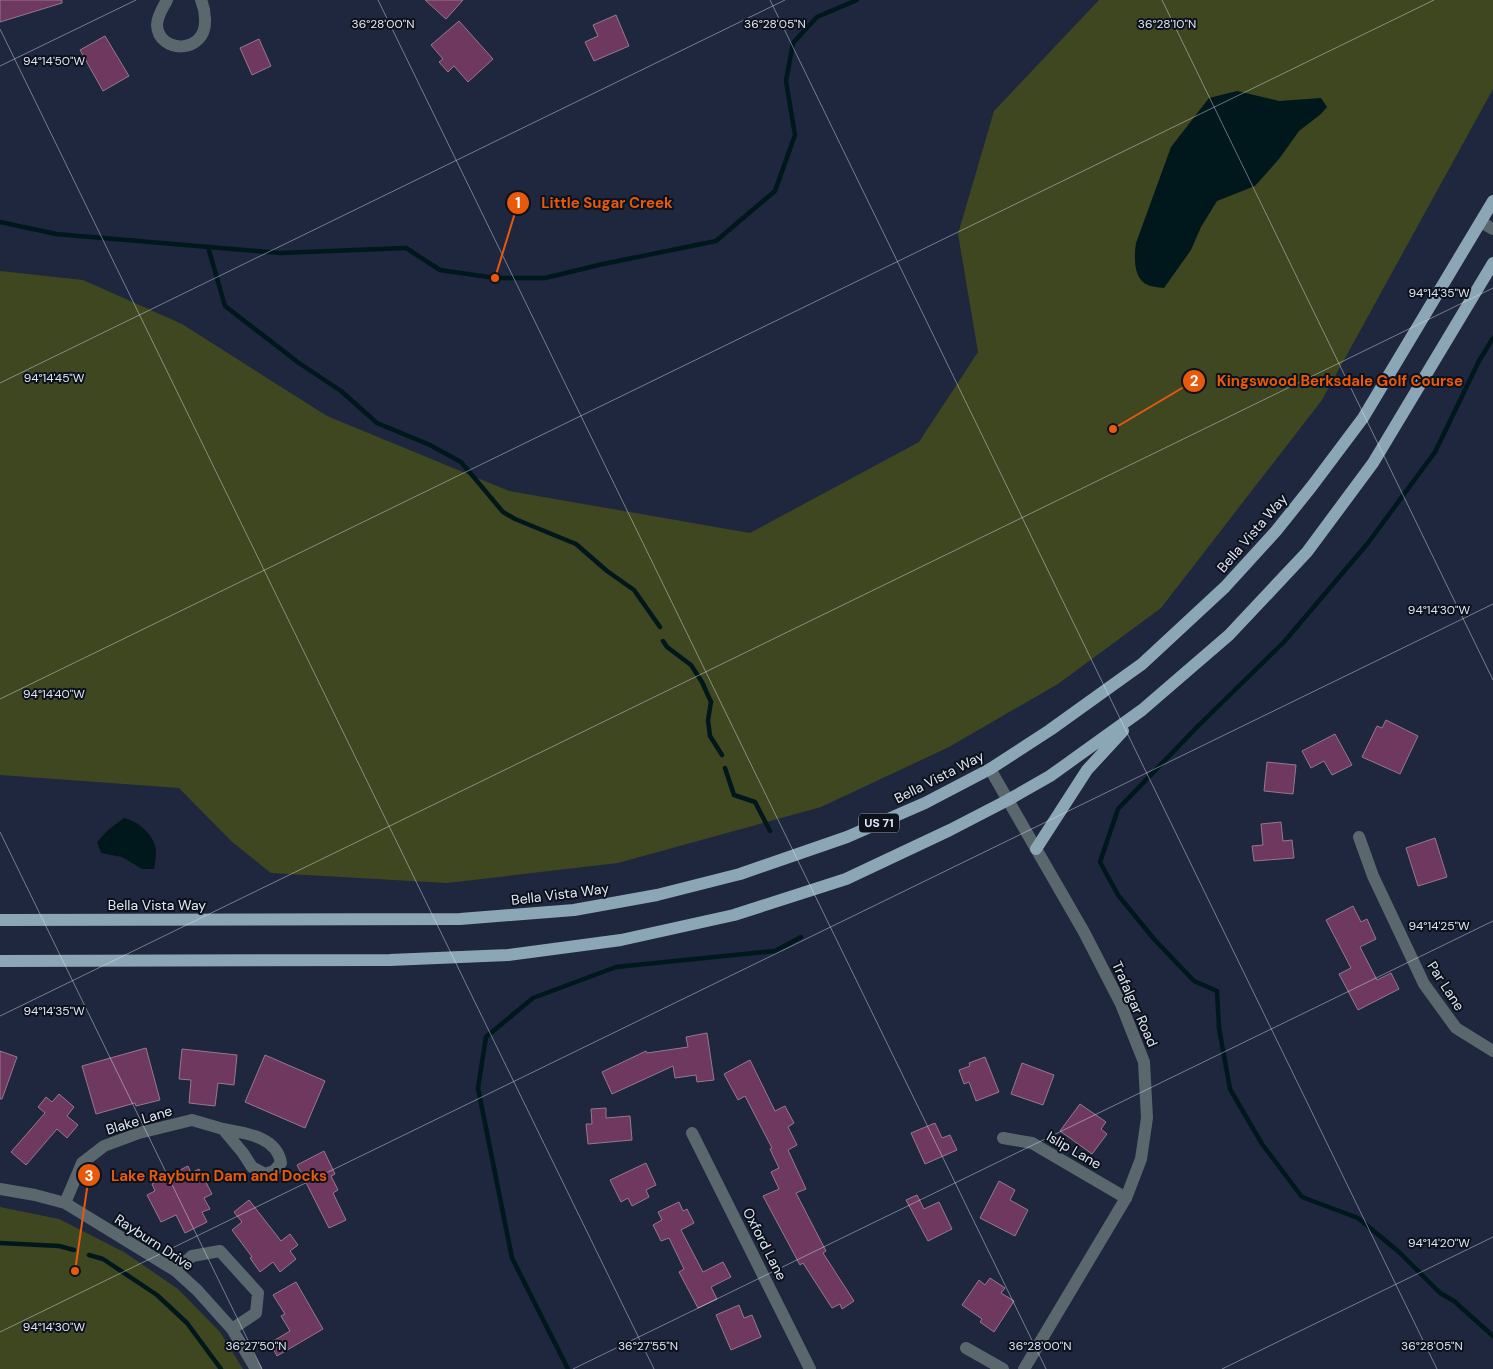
<svg xmlns="http://www.w3.org/2000/svg" width="1493" height="1369" font-family="'DM Sans',sans-serif">
  <style>
    .green { fill: #3f4721 }
    .water { fill: #00171b }
    .lines { fill: none; stroke-linecap: round; stroke-linejoin: round }
    .stream { stroke: #00171b; stroke-width: 4.5 }
    .building { fill: #6f395f; stroke: #95798b }
    .minor { stroke: #5a686e; stroke-width: 12 }
    .tertiary { stroke: #5a686e; stroke-width: 12 }
    .primary { stroke: #8ba7b5; stroke-width: 12 }
    .ticks { fill: none; stroke: #dfe6f5; stroke-width: 1; stroke-opacity: 0.45 }
    .labels { text-anchor: middle; stroke-width: 4; stroke-linejoin: round; paint-order: stroke }
    .shield { fill: #0c111a; stroke: #a0a6b3; stroke-width: 1 }
    .shield-label { font-size: 12px; font-weight: bold; fill: #dfe6f5 }
    .street-label { font-size: 14px; fill: #dfe6f5; stroke: #0c111a }
    .ticks-label { font-size: 12px; text-anchor: middle; fill: #dfe6f5; stroke: #0c111a; stroke-width: 4; stroke-linejoin: round; paint-order: stroke }
    .leader { fill: none; stroke: #e8590c; stroke-width: 2 }
    .callout-dot { fill: #e8590c; stroke: #0c111a; stroke-width: 2 }
    .mark-label { font-size: 15px; text-anchor: middle; font-weight: bold; fill: #fff }
    .callout-label { font-size: 15px; text-anchor: middle; font-weight: bold; fill: #e8590c; stroke: #0c111a; stroke-width: 4; stroke-linejoin: round; paint-order: stroke }
  </style>
  <rect width="100%" height="100%" fill="#1e273d"/>
  <path class="green" d="M 1099,0 L 1493,0 L 1493,89 L 1322,400 L 1161,608 L 1058,684 L 949,747 L 821,807 L 618,863 L 447,883 L 271,873 L 231,841 L 179,788 L 0,775 L 0,271 L 83,280 L 182,324 L 327,416 L 509,491 L 750,533 L 919,442 L 978,352 L 958,234 L 994,111 Z
    M 0,1207 L 59,1219 L 124,1252 L 178,1289 L 220,1332 L 243,1369 L 0,1369 Z"/>
  <path class="water" d="M 1237,91 L 1279,101 L 1321,98 L 1327,107 L 1321,114 L 1299,131 L 1279,159 L 1255,186 L 1217,201 L 1201,227 L 1191,250 L 1164,288 C 1159,287 1152,287 1148,285 C 1133,279 1134,256 1136,243 L 1171,147 L 1209,98 Z
    M 124,818 C 138,821 156,836 156,852 C 156,857 155,863 154,869 L 142,869 L 122,857 L 101,853 L 97,842 L 108,830 Z"/>
  <g class="lines">
    <path class="stream" d="M 0,222 L 56,234 L 280,253 L 406,248 L 440,270 L 495,278 L 545,278 L 603,264 L 716,241 L 775,191 L 795,135 L 786,81 L 793,43 L 817,17 L 857,0
      M 208,247 L 225,306 L 299,363 L 341,391 L 377,423 L 430,445 L 461,462 L 503,512 L 515,519 L 576,544 L 607,571 L 634,590 L 660,627
      M 1493,338 L 1479,361 L 1435,452 L 1368,543 L 1284,642 L 1198,726 L 1118,809 L 1100,862 L 1118,895 L 1154,939 L 1194,981 L 1217,991 L 1219,1028 L 1230,1089 L 1262,1144 L 1302,1197 L 1358,1218 L 1399,1252 L 1440,1293 L 1454,1301 L 1493,1336
      M 663,641 L 667,647 L 691,665 L 702,682 L 711,702 L 708,720 L 710,736 L 722,755
      M 725,768 L 734,795 L 755,802 L 770,831
      M 0,1243 L 59,1246 L 74,1250
      M 89,1255 L 103,1259 L 157,1295 L 187,1323 L 221,1369
      M 568,1369 L 512,1258 L 478,1088 L 486,1037 L 533,998 L 616,967 L 775,951 L 801,937"/>
  </g>
  <path class="building" d="M 0,0 L 62,0 L 62,3 L 0,22 Z
    M 425,0 L 463,0 L 446,19 Z
    M 616,15 L 629,46 L 594,61 L 585,42 L 598,36 L 593,25 Z
    M 459,21 L 493,59 L 468,82 L 454,66 L 448,72 L 439,62 L 443,59 L 431,45 Z
    M 105,36 L 129,76 L 103,91 L 80,50 Z
    M 259,39 L 271,66 L 252,75 L 240,48 Z
    M 1386,720 L 1418,736 L 1400,774 L 1362,757 L 1377,726 L 1382,728 Z
    M 1335,734 L 1352,765 L 1332,775 L 1324,761 L 1311,768 L 1302,751 Z
    M 1267,762 L 1296,765 L 1293,794 L 1264,791 Z
    M 1281,822 L 1283,841 L 1292,840 L 1294,858 L 1254,861 L 1252,846 L 1263,845 L 1261,824 Z
    M 1435,838 L 1447,877 L 1418,886 L 1406,848 Z
    M 1353,906 L 1361,922 L 1367,919 L 1376,939 L 1360,947 L 1377,980 L 1391,973 L 1399,989 L 1358,1010 L 1339,974 L 1351,968 L 1326,920 Z
    M 707,1033 L 714,1080 L 697,1082 L 696,1075 L 675,1078 L 673,1066 L 612,1094 L 602,1072 L 646,1051 L 647,1053 L 688,1047 L 686,1037 Z
    M 146,1048 L 160,1100 L 136,1106 L 135,1103 L 96,1114 L 82,1066 Z
    M 182,1049 L 237,1055 L 234,1085 L 218,1083 L 215,1106 L 189,1103 L 191,1080 L 179,1079 Z
    M 0,1051 L 17,1057 L 2,1099 L 0,1099 Z
    M 265,1055 L 325,1081 L 305,1128 L 245,1102 Z
    M 985,1057 L 999,1092 L 976,1101 L 969,1082 L 964,1084 L 959,1070 L 970,1066 L 969,1063 Z
    M 750,1060 L 775,1111 L 785,1106 L 794,1123 L 788,1127 L 797,1145 L 788,1150 L 806,1189 L 796,1193 L 826,1251 L 823,1253 L 854,1301 L 842,1309 L 840,1304 L 832,1308 L 803,1263 L 800,1265 L 763,1196 L 779,1189 L 771,1172 L 779,1168 L 770,1149 L 772,1148 L 745,1096 L 738,1100 L 724,1074 Z
    M 1022,1063 L 1054,1075 L 1043,1105 L 1011,1094 Z
    M 59,1094 L 74,1107 L 67,1116 L 78,1125 L 67,1138 L 57,1129 L 26,1165 L 11,1152 L 45,1113 L 38,1107 L 46,1097 L 52,1102 Z
    M 1080,1104 L 1106,1122 L 1101,1129 L 1107,1134 L 1092,1154 L 1060,1131 Z
    M 606,1108 L 606,1118 L 630,1116 L 632,1140 L 588,1144 L 586,1124 L 592,1124 L 591,1109 Z
    M 935,1123 L 942,1138 L 950,1135 L 957,1150 L 925,1164 L 911,1133 Z
    M 324,1151 L 335,1174 L 331,1176 L 338,1190 L 333,1193 L 346,1220 L 329,1228 L 297,1165 Z
    M 646,1163 L 656,1185 L 646,1190 L 649,1197 L 632,1206 L 628,1198 L 621,1202 L 610,1180 Z
    M 188,1166 L 191,1173 L 199,1169 L 212,1194 L 204,1198 L 210,1209 L 202,1212 L 207,1222 L 185,1233 L 176,1215 L 161,1222 L 147,1195 L 155,1191 L 152,1184 Z
    M 999,1181 L 1015,1190 L 1010,1200 L 1028,1210 L 1015,1236 L 980,1218 Z
    M 917,1195 L 924,1209 L 939,1202 L 952,1229 L 928,1241 L 906,1200 Z
    M 249,1200 L 281,1241 L 290,1234 L 298,1245 L 290,1251 L 296,1259 L 280,1272 L 273,1262 L 260,1272 L 250,1258 L 252,1257 L 232,1230 L 242,1222 L 234,1212 Z
    M 679,1202 L 683,1211 L 687,1209 L 694,1223 L 681,1230 L 703,1272 L 723,1262 L 731,1277 L 711,1287 L 717,1299 L 698,1308 L 679,1272 L 684,1269 L 669,1238 L 661,1241 L 653,1225 L 662,1220 L 658,1212 Z
    M 990,1278 L 1005,1288 L 1001,1293 L 1014,1301 L 994,1332 L 980,1322 L 982,1319 L 962,1305 L 979,1280 L 985,1285 Z
    M 296,1282 L 323,1329 L 277,1356 L 270,1343 L 290,1331 L 281,1316 L 285,1314 L 273,1295 Z
    M 739,1305 L 744,1318 L 752,1315 L 761,1337 L 731,1350 L 716,1315 Z"/>
  <g class="lines">
    <path class="minor" d="M 167,0 C 163,8 157,16 157,25 C 158,54 207,55 205,19 C 205,11 204,7 201,0
      M 1481,222 L 1493,229
      M 1359,837 L 1373,876 L 1424,984 L 1456,1028 L 1493,1051
      M 692,1133 L 810,1369
      M 1003,1138 L 1032,1143 L 1126,1198
      M 0,1189 L 35,1195 L 65,1203 L 176,1271 L 197,1290 L 232,1329 L 256,1369
      M 65,1203 L 82,1163 L 104,1146 L 139,1133 L 192,1120 L 223,1129 L 243,1153 L 252,1167 L 265,1174 L 274,1171 L 281,1163 C 277,1136 244,1133 223,1129
      M 176,1271 L 192,1256 L 220,1251 L 258,1293 L 256,1313 L 232,1329
      M 966,1348 L 1003,1369"/>
    <path class="tertiary" d="M 990,769 L 1084,932 L 1121,1004 L 1144,1062 L 1147,1118 L 1141,1159 L 1126,1198 L 1024,1369"/>
    <path class="primary" d="M 1036,849 L 1087,770 L 1123,731
      M 0,920 L 460,919 L 574,910 L 657,895 L 740,874 L 847,837 L 925,803 L 990,769 L 1050,730 L 1142,664 L 1225,587 L 1276,531 L 1312,486 L 1363,418 L 1493,201
      M 0,961 L 390,960 L 508,955 L 621,940 L 734,915 L 846,879 L 950,830 L 1008,800 L 1050,776 L 1142,710 L 1229,635 L 1307,552 L 1373,463 L 1493,263"/>
  </g>
  <path class="ticks" d="M 378,0 L 1046,1369M 770,0 L 1437,1369M 1162,0 L 1493,680M 0,29 L 654,1369M 0,66 L 136,0M 0,383 L 785,0M 0,699 L 1434,0M 0,832 L 262,1369M 0,1016 L 1493,288M 0,1332 L 1493,604M 573,1369 L 1493,921M 1222,1369 L 1493,1237"/>
  <g class="labels">
    <rect class="shield" x="859" y="813.5" width="40" height="19" rx="4"/>
    <g class="shield-label">
      <text x="879" y="827">US 71</text>
    </g>
    <g class="street-label">
      <text transform="translate(1252 533) rotate(-49)" y="5">Bella Vista Way</text>
      <text transform="translate(939 777) rotate(-27)" y="5">Bella Vista Way</text>
      <text transform="translate(560 894) rotate(-7)" y="5">Bella Vista Way</text>
      <text x="157" y="910">Bella Vista Way</text>
      <text transform="translate(1446 986) rotate(57)" y="5">Par Lane</text>
      <text transform="translate(1135 1004) rotate(66)" y="5">Trafalgar Road</text>
      <text transform="translate(139 1120) rotate(-17)" y="5">Blake Lane</text>
      <text transform="translate(1074 1150) rotate(30)" y="5">Islip Lane</text>
      <text transform="translate(154 1242) rotate(33)" y="5">Rayburn Drive</text>
      <text transform="translate(765 1244) rotate(63)" y="5">Oxford Lane</text>
    </g>
  </g>
  <g class="ticks-label">
    <text x="383" y="28">36°28'00"N</text>
    <text x="775" y="28">36°28'05"N</text>
    <text x="1167" y="28">36°28'10"N</text>
    <text x="54" y="65">94°14'50"W</text>
    <text x="1439" y="297">94°14'35"W</text>
    <text x="54" y="382">94°14'45"W</text>
    <text x="1439" y="614">94°14'30"W</text>
    <text x="54" y="698">94°14'40"W</text>
    <text x="1439" y="930">94°14'25"W</text>
    <text x="54" y="1015">94°14'35"W</text>
    <text x="1439" y="1247">94°14'20"W</text>
    <text x="54" y="1331">94°14'30"W</text>
    <text x="256" y="1350">36°27'50"N</text>
    <text x="648" y="1350">36°27'55"N</text>
    <text x="1040" y="1350">36°28'00"N</text>
    <text x="1432" y="1350">36°28'05"N</text>
  </g>
  <path class="leader" d="M495 278L518 203M1113 429L1194 381M75 1271L89 1175"/>
  <g class="callout-dot">
    <circle cx="495" cy="278" r="5"/>
    <circle cx="1113" cy="429" r="5"/>
    <circle cx="75" cy="1271" r="5"/>
    <circle cx="518" cy="203" r="12"/>
    <circle cx="1194" cy="381" r="12"/>
    <circle cx="89" cy="1175" r="12"/>
  </g>
  <g class="mark-label">
    <text x="518" y="208">1</text>
    <text x="1194" y="386">2</text>
    <text x="89" y="1181">3</text>
  </g>
  <g class="callout-label">
    <text x="607" y="208">Little Sugar Creek</text>
    <text x="1340" y="386">Kingswood Berksdale Golf Course</text>
    <text x="219" y="1181">Lake Rayburn Dam and Docks</text>
  </g>
</svg>
